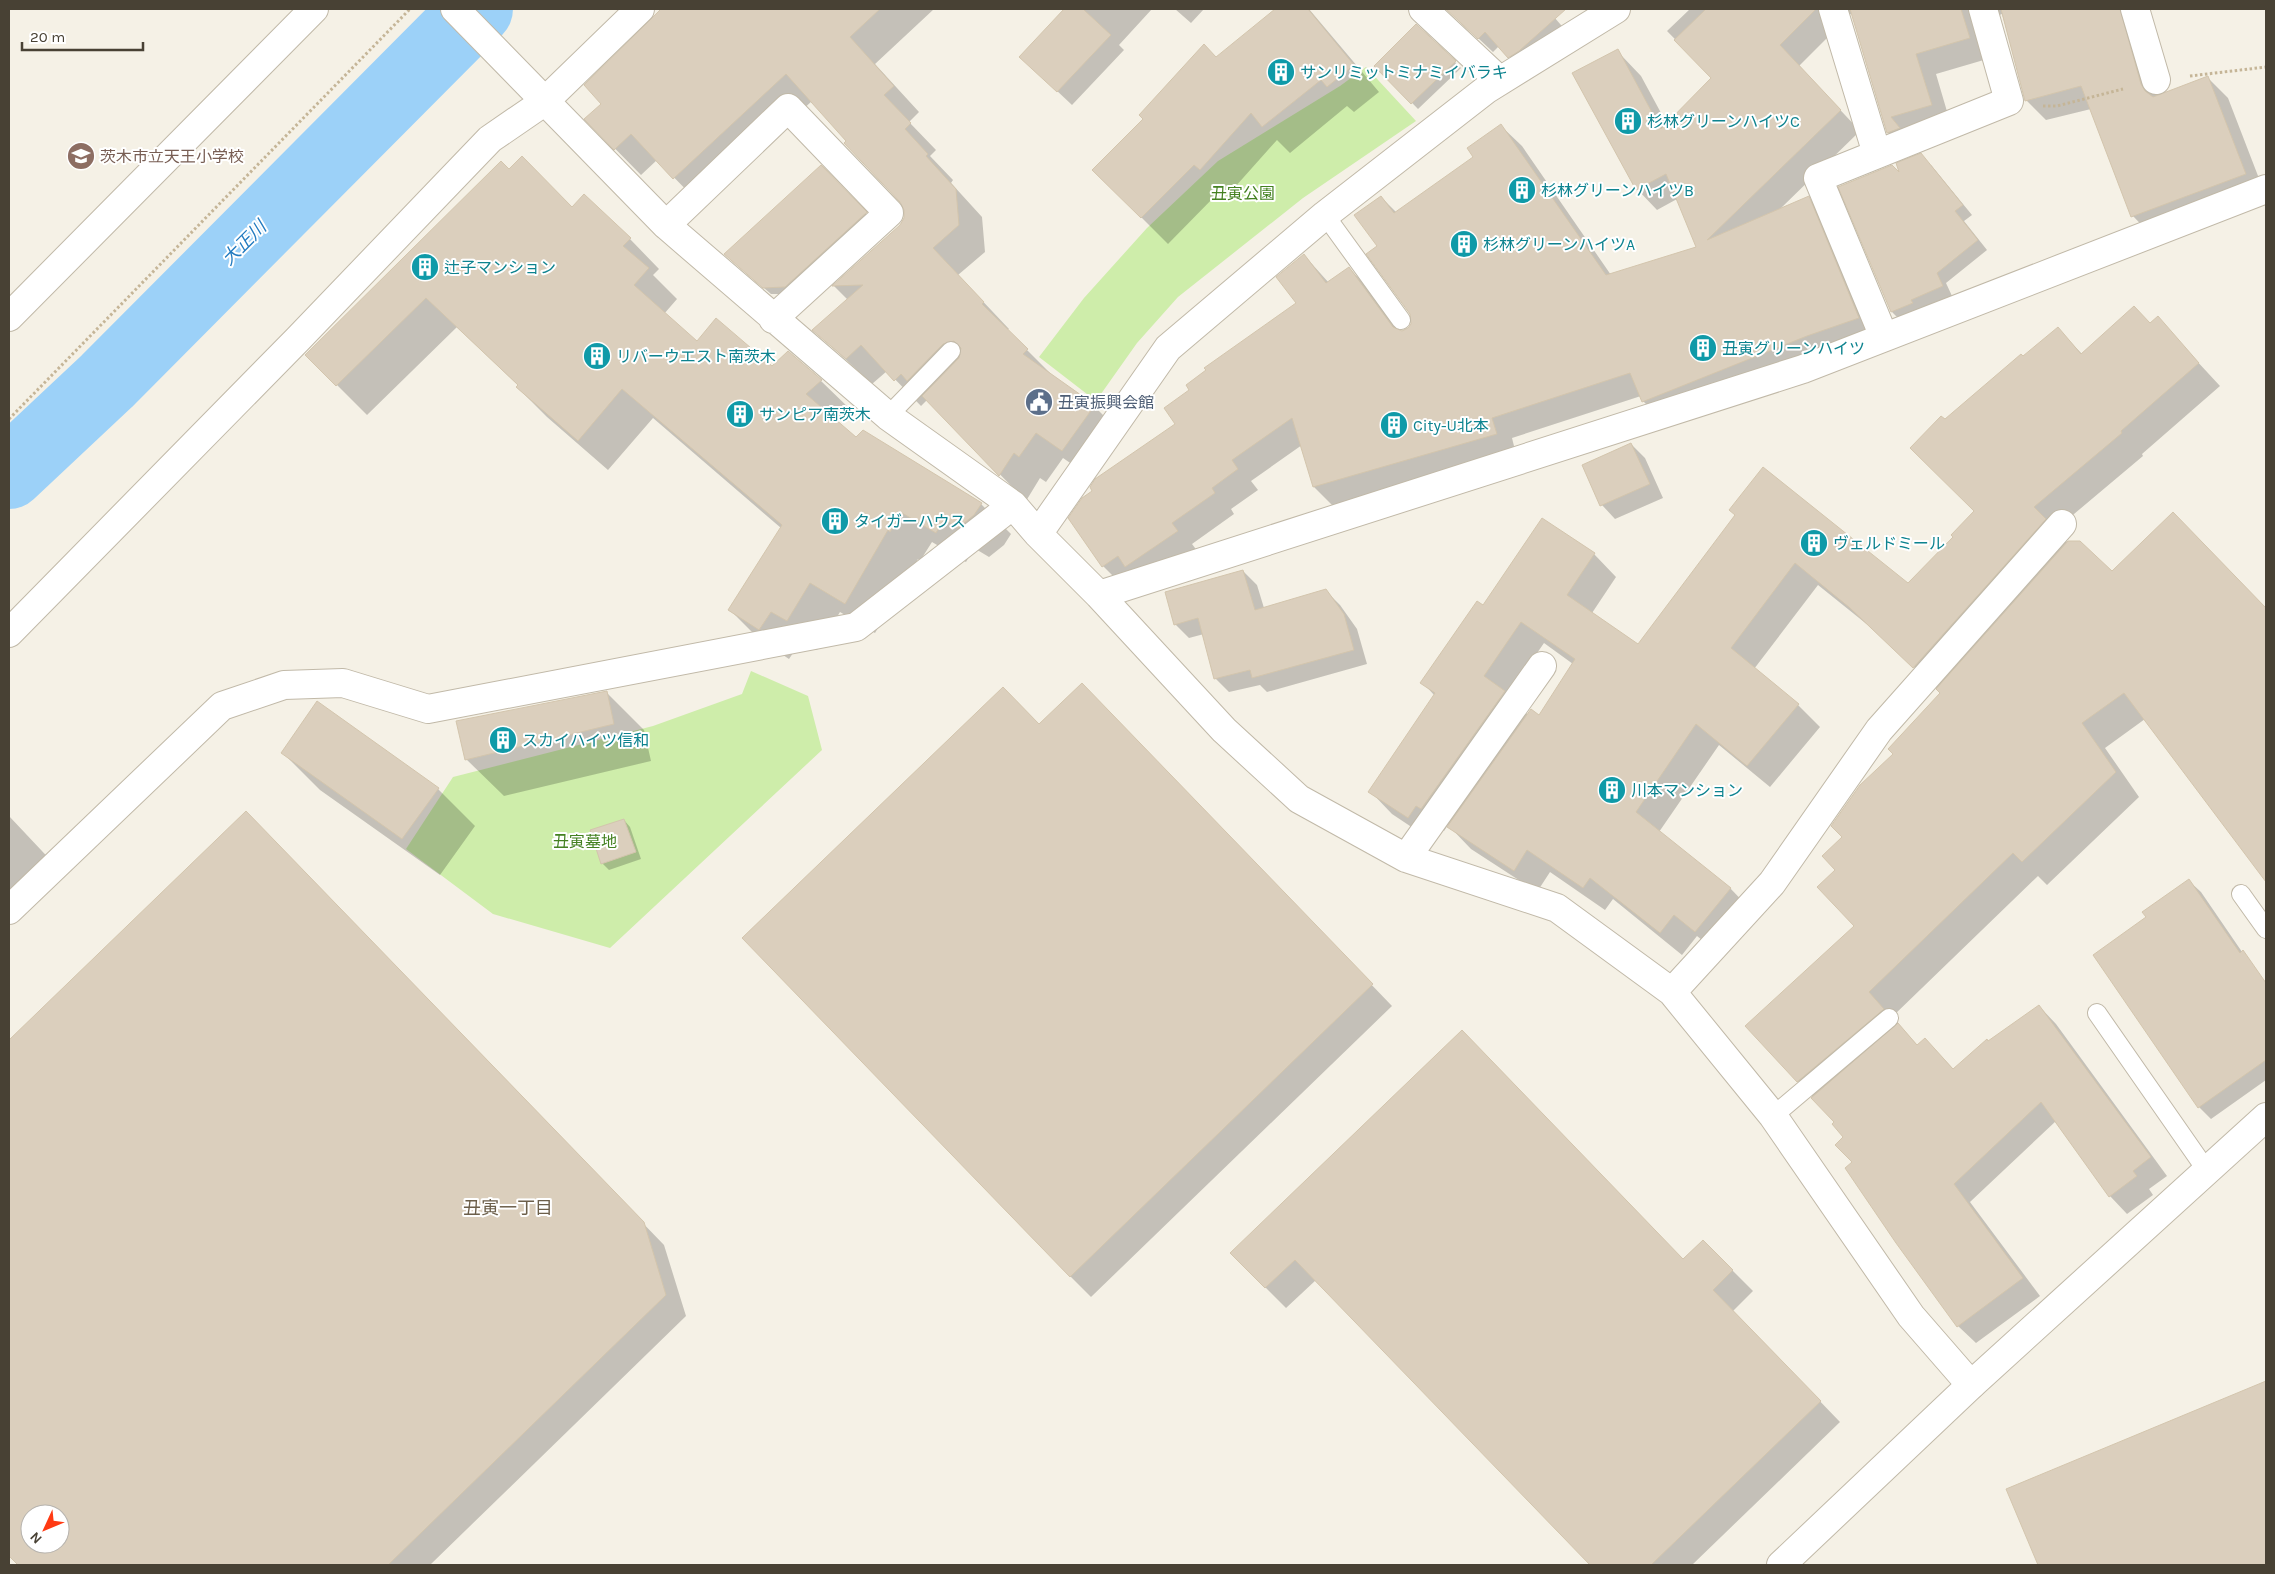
<svg xmlns="http://www.w3.org/2000/svg" width="2275" height="1574" font-family="Karla,'Noto Sans JP',sans-serif">
  <style>
    .green { fill: #ceedaa }
    .shadow { fill: #0003; fill-rule: evenodd }
    .lines { fill: none; stroke-linecap: round; stroke-linejoin: round }
    .river { stroke: #9cd1f8; stroke-width: 72 }
    .building { fill: #dbcfbd; stroke: #d3c5ad; fill-rule: evenodd }
    .service-casing { stroke: #c1b9a8; stroke-width: 20 }
    .minor-casing { stroke: #c1b9a8; stroke-width: 30 }
    .tertiary-casing { stroke: #c1b9a8; stroke-width: 30 }
    .path { stroke: #c5b597; stroke-width: 3; stroke-dasharray: 2.5 2.5; stroke-linecap: butt }
    .service { stroke: #fff; stroke-width: 18 }
    .minor { stroke: #fff; stroke-width: 28 }
    .tertiary { stroke: #fff; stroke-width: 28 }
    .labels { text-anchor: middle; stroke-width: 4; stroke-linejoin: round; paint-order: stroke }
    .culture-label { font-size: 16px; fill: #0d838f; stroke: #fff; text-anchor: start }
    .education-label { font-size: 16px; fill: #785e54; stroke: #fff; text-anchor: start }
    .park-label { font-size: 16px; fill: #448121; stroke: #fff }
    .service-label { font-size: 16px; fill: #4e5e75; stroke: #fff; text-anchor: start }
    .water-label { font-size: 18px; font-style: italic; fill: #227bc0; stroke: #fff }
    .neighbourhood-label { font-size: 18px; fill: #6c5f4a; stroke: #fff }
  </style>
  <rect width="100%" height="100%" fill="#f5f1e6"/>
  <path class="green" d="M 1366,67 L 1416,121 L 1303,198 L 1178,297 L 1137,343 L 1096,401 L 1039,357 L 1084,298 L 1147,228 L 1218,161 L 1340,86 Z
    M 751,671 L 808,696 L 822,750 L 610,948 L 493,914 L 406,849 L 453,777 L 653,726 L 742,694 Z"/>
  <path class="shadow" d="M 663,9 L 934,9 L 875,64 L 919,112 L 909,122 L 936,150 L 930,156 L 953,180 L 951,183 L 982,217 L 985,252 L 958,275 L 1009,329 L 1007,330 L 1053,376 L 1094,406 L 1120,432 L 1089,476 L 1063,458 L 1046,482 L 1040,478 L 1026,501 L 927,400 L 921,406 L 887,371 L 872,384 L 814,330 L 848,300 L 834,286 L 901,225 L 905,217 L 905,209 L 901,201 L 812,101 L 700,204 L 657,160 L 641,175 L 586,119 L 603,104 L 654,17 Z
    M 1065,9 L 1152,9 L 1119,45 L 1124,50 L 1072,105 L 1021,57 Z
    M 1175,9 L 1204,9 L 1191,23 Z
    M 1277,9 L 1309,9 L 1379,92 L 1354,112 L 1347,106 L 1290,153 L 1277,140 L 1227,196 L 1221,190 L 1168,244 L 1120,196 L 1145,119 Z
    M 1447,9 L 1547,9 L 1568,33 L 1523,71 L 1499,46 L 1493,52 Z
    M 1690,9 L 2142,9 L 2140,35 L 2158,97 L 2208,78 L 2228,98 L 2265,194 L 2153,237 L 2133,216 L 2091,109 L 2046,120 L 2026,100 L 2002,14 L 1992,18 L 1994,57 L 1936,74 L 1951,125 L 1909,153 L 1888,133 L 1853,13 L 1842,18 L 1838,27 L 1799,66 L 1860,131 L 1779,210 L 1808,198 L 1829,218 L 1879,338 L 1663,421 L 1643,401 L 1641,396 L 1512,438 L 1516,454 L 1334,507 L 1314,487 L 1302,445 L 1251,481 L 1258,490 L 1231,509 L 1234,514 L 1192,544 L 1198,552 L 1123,586 L 1103,566 L 1177,424 L 1297,303 L 1304,255 L 1329,283 L 1349,268 L 1369,289 L 1400,331 L 1407,330 L 1412,324 L 1411,314 L 1379,247 L 1381,197 L 1397,213 L 1475,158 L 1501,126 L 1522,146 L 1611,275 L 1697,247 L 1677,199 L 1657,210 L 1637,189 L 1621,55 L 1641,76 L 1667,124 L 1713,78 L 1667,31 Z
    M 1455,62 L 1461,68 L 1418,109 L 1376,66 Z
    M 1931,165 L 1972,215 L 1964,221 L 1987,250 L 1946,283 L 1952,296 L 1902,322 L 1892,312 Z
    M 821,166 L 872,220 L 791,294 L 771,294 L 732,260 Z
    M 509,171 L 573,209 L 630,239 L 659,269 L 653,275 L 677,299 L 664,314 L 697,343 L 772,367 L 821,381 L 851,410 L 837,423 L 856,439 L 981,504 L 1011,534 L 1004,545 L 989,557 L 974,548 L 966,562 L 932,542 L 920,561 L 918,559 L 875,633 L 840,612 L 817,650 L 801,641 L 789,659 L 759,639 L 729,609 L 781,528 L 653,418 L 608,470 L 547,417 L 517,387 L 519,386 L 457,327 L 367,415 L 307,355 Z
    M 2157,318 L 2220,386 L 2142,454 L 2143,456 L 2055,530 L 2067,542 L 2112,573 L 2197,538 L 2266,609 L 2266,875 L 2251,860 L 2145,719 L 2105,748 L 2139,797 L 2047,885 L 2038,876 L 1892,1017 L 1918,1046 L 1942,1057 L 1954,1070 L 1988,1042 L 2039,1006 L 2056,1024 L 2167,1176 L 2149,1189 L 2153,1195 L 2127,1214 L 2110,1196 L 2056,1121 L 1970,1202 L 2040,1296 L 1976,1343 L 1958,1326 L 1854,1162 L 1845,1137 L 1835,1122 L 1798,1081 L 1856,926 L 1836,870 L 1844,837 L 1895,754 L 1942,693 L 1874,630 L 1818,585 L 1754,669 L 1798,705 L 1820,727 L 1770,787 L 1719,745 L 1659,832 L 1730,888 L 1752,911 L 1718,953 L 1697,936 L 1682,955 L 1613,899 L 1605,910 L 1550,872 L 1537,892 L 1471,849 L 1448,825 L 1444,831 L 1439,827 L 1431,840 L 1392,814 L 1370,791 L 1435,696 L 1422,682 L 1483,606 L 1594,554 L 1616,577 L 1592,613 L 1638,645 L 1737,516 L 1908,584 L 1955,537 L 1976,511 L 1944,421 L 2058,329 L 2082,354 L 2151,324 ZM 1544,643 L 1573,664 L 1540,717 L 1528,715 L 1508,695 Z
    M 1631,444 L 1645,458 L 1663,498 L 1615,519 L 1602,505 Z
    M 1243,571 L 1257,585 L 1264,608 L 1326,591 L 1340,605 L 1357,629 L 1367,664 L 1267,692 L 1260,685 L 1229,692 L 1215,678 L 1204,634 L 1189,638 L 1175,624 Z
    M 606,692 L 644,730 L 651,761 L 504,796 L 466,759 Z
    M 1102,705 L 1392,1006 L 1091,1297 L 1070,1276 L 1039,726 Z
    M 282,752 L 438,789 L 475,826 L 440,875 L 320,790 Z
    M 246,812 L 664,1245 L 686,1316 L 430,1565 L 19,1565 L 9,1554 L 9,1042 ZM 30,1514 L 60,1514 L 60,1544 L 30,1544 Z
    M 9,816 L 58,868 L 9,918 Z
    M 624,820 L 630,827 L 641,859 L 609,870 L 602,863 Z
    M 2189,881 L 2201,892 L 2264,984 L 2258,988 L 2266,1000 L 2266,1080 L 2211,1119 L 2199,1107 L 2147,918 Z
    M 1703,1241 L 1753,1291 L 1733,1311 L 1840,1422 L 1692,1565 L 1592,1565 L 1316,1280 L 1286,1308 L 1232,1254 L 1684,1260 Z
    M 2266,1382 L 2266,1565 L 2040,1565 L 2008,1490 Z"/>
  <g class="lines">
    <path class="river" d="M 9,473 L 107,381 L 477,9"/>
  </g>
  <path class="building" d="M 661,9 L 880,9 L 850,37 L 894,86 L 884,95 L 911,123 L 905,129 L 928,154 L 926,156 L 956,189 L 959,225 L 933,248 L 984,302 L 982,304 L 1028,349 L 1023,354 L 1095,405 L 1062,451 L 1036,433 L 1019,457 L 1014,453 L 999,476 L 922,396 L 959,358 L 961,348 L 954,341 L 943,344 L 907,381 L 901,374 L 894,381 L 861,345 L 846,359 L 812,330 L 863,285 L 832,286 L 900,225 L 904,218 L 904,210 L 900,202 L 844,143 L 846,141 L 786,74 L 673,179 L 631,134 L 614,150 L 584,119 L 601,104 L 584,85 Z
    M 1064,9 L 1083,9 L 1111,35 L 1057,92 L 1019,57 Z
    M 1275,9 L 1308,9 L 1354,65 L 1327,87 L 1321,80 L 1262,127 L 1251,113 L 1200,170 L 1194,165 L 1141,218 L 1092,170 L 1143,119 L 1139,115 L 1204,44 L 1216,57 Z
    M 1446,9 L 1566,9 L 1519,51 L 1508,58 L 1485,32 L 1478,39 Z
    M 1706,9 L 1816,9 L 1780,45 L 1841,110 L 1707,240 L 1809,196 L 1859,318 L 1807,336 L 1642,402 L 1630,373 L 1492,418 L 1497,434 L 1313,487 L 1292,418 L 1232,460 L 1238,469 L 1212,488 L 1215,493 L 1172,523 L 1178,531 L 1125,567 L 1118,556 L 1102,567 L 1068,518 L 1082,498 L 1092,491 L 1090,487 L 1095,479 L 1175,424 L 1164,408 L 1189,390 L 1186,385 L 1206,370 L 1204,368 L 1296,303 L 1276,277 L 1304,254 L 1326,283 L 1349,267 L 1393,327 L 1402,331 L 1408,328 L 1411,324 L 1410,314 L 1366,254 L 1377,246 L 1354,215 L 1381,196 L 1394,213 L 1473,157 L 1467,148 L 1501,124 L 1606,275 L 1696,247 L 1666,174 L 1636,190 L 1572,73 L 1618,49 L 1661,129 L 1711,78 L 1674,40 Z
    M 1850,9 L 1961,9 L 1970,38 L 1916,54 L 1932,105 L 1891,117 L 1900,128 L 1887,133 Z
    M 2001,9 L 2120,9 L 2141,84 L 2145,91 L 2153,97 L 2208,76 L 2246,174 L 2131,217 L 2081,86 L 2025,101 Z
    M 1416,24 L 1456,61 L 1411,104 L 1374,66 Z
    M 1921,153 L 1963,205 L 1955,211 L 1978,240 L 1937,273 L 1943,286 L 1911,300 L 1913,303 L 1891,312 L 1838,187 L 1892,165 L 1899,172 L 1896,163 Z
    M 522,156 L 572,207 L 584,194 L 631,238 L 623,246 L 649,268 L 634,285 L 697,341 L 716,318 L 772,366 L 788,351 L 822,380 L 806,394 L 856,437 L 863,430 L 982,503 L 974,515 L 958,528 L 944,519 L 936,533 L 902,513 L 890,532 L 888,530 L 845,604 L 810,583 L 787,621 L 771,612 L 759,630 L 728,610 L 782,525 L 622,389 L 578,441 L 516,387 L 518,385 L 426,298 L 336,386 L 305,355 L 501,161 L 509,169 Z
    M 821,165 L 867,212 L 785,287 L 763,288 L 724,254 Z
    M 2134,306 L 2150,323 L 2158,316 L 2199,363 L 2121,431 L 2122,433 L 2034,507 L 2046,519 L 1913,668 L 1850,608 L 1795,563 L 1731,648 L 1799,704 L 1747,766 L 1696,724 L 1636,812 L 1731,888 L 1695,932 L 1674,915 L 1660,933 L 1590,878 L 1583,888 L 1527,850 L 1514,871 L 1447,827 L 1531,709 L 1539,715 L 1575,659 L 1521,622 L 1484,676 L 1505,691 L 1421,809 L 1416,806 L 1408,818 L 1368,792 L 1435,693 L 1420,683 L 1477,601 L 1483,605 L 1542,518 L 1595,553 L 1567,595 L 1638,644 L 1735,515 L 1729,510 L 1763,467 L 1908,583 L 1953,537 L 1951,535 L 1974,511 L 1910,448 L 1941,416 L 1945,419 L 2021,354 L 2023,356 L 2058,327 L 2081,354 Z
    M 1631,443 L 1650,484 L 1600,506 L 1582,465 Z
    M 2173,512 L 2266,608 L 2266,882 L 2124,693 L 2082,723 L 2116,772 L 2022,862 L 2013,853 L 1869,992 L 1884,1009 L 1797,1082 L 1745,1026 L 1854,926 L 1817,887 L 1835,870 L 1822,856 L 1842,837 L 1831,826 L 1860,785 L 1893,754 L 1888,749 L 1940,693 L 1936,689 L 2068,541 L 2080,541 L 2112,571 Z
    M 1243,570 L 1255,610 L 1326,589 L 1344,614 L 1354,650 L 1252,678 L 1250,670 L 1214,679 L 1198,618 L 1174,625 L 1165,592 Z
    M 1082,683 L 1373,984 L 1070,1277 L 742,938 L 1003,687 L 1039,724 Z
    M 607,691 L 614,724 L 465,760 L 456,721 Z
    M 317,701 L 439,788 L 402,839 L 281,753 Z
    M 246,811 L 644,1222 L 666,1295 L 388,1565 L 18,1565 L 9,1556 L 9,1040 ZM 30,1514 L 60,1514 L 60,1544 L 30,1544 Z
    M 624,819 L 636,852 L 601,864 L 590,830 Z
    M 2189,879 L 2240,953 L 2243,950 L 2266,983 L 2266,1060 L 2198,1108 L 2093,955 L 2146,917 L 2142,912 Z
    M 2039,1005 L 2151,1157 L 2133,1171 L 2137,1176 L 2109,1197 L 2041,1102 L 1954,1184 L 2023,1278 L 1957,1327 L 1896,1243 L 1845,1168 L 1852,1162 L 1835,1145 L 1843,1137 L 1832,1124 L 1834,1122 L 1811,1098 L 1898,1023 L 1917,1045 L 1925,1038 L 1953,1069 L 1987,1039 L 1988,1041 Z
    M 1462,1030 L 1683,1259 L 1703,1240 L 1733,1270 L 1713,1290 L 1821,1401 L 1651,1565 L 1590,1565 L 1295,1260 L 1265,1288 L 1230,1253 Z
    M 2266,1381 L 2266,1565 L 2038,1565 L 2006,1489 Z"/>
  <g class="lines">
    <defs>
      <path id="service" d="M 1325,215 L 1401,320
        M 888,416 L 951,351
        M 2241,894 L 2266,929
        M 2097,1013 L 2207,1171
        M 1773,1116 L 1889,1018"/>
      <path id="minor" d="M 455,9 L 666,225 L 888,416 L 1013,505 L 1038,534 L 1099,595 L 1224,730 L 1299,799 L 1406,858 L 1557,908 L 1672,992 L 1773,1116 L 1911,1316 L 1971,1385
        M 1423,9 L 1500,81
        M 1833,9 L 1877,154
        M 2135,9 L 2156,80
        M 666,225 L 788,108 L 889,213 L 773,319
        M 9,317 L 314,9
        M 1884,337 L 1818,178 L 2009,101 L 1983,9
        M 1038,534 L 1168,348 L 1325,215 L 1487,89 L 1616,9
        M 1099,595 L 1803,369 L 2266,189
        M 9,633 L 298,339 L 490,139 L 544,102 L 640,9
        M 1406,858 L 1542,666
        M 9,910 L 222,706 L 284,685 L 343,683 L 428,709 L 856,627 L 1013,505
        M 1672,992 L 1772,883 L 1879,730 L 2062,524"/>
      <path id="tertiary" d="M 1781,1565 L 1971,1385 L 2266,1117"/>
    </defs>
    <use href="#service" class="service-casing"/>
    <use href="#minor" class="minor-casing"/>
    <use href="#tertiary" class="tertiary-casing"/>
    <path class="path" d="M 2190,76 L 2266,67
      M 2043,106 L 2057,106 L 2123,89
      M 9,419 L 410,9"/>
    <use href="#service" class="service"/>
    <use href="#minor" class="minor"/>
    <use href="#tertiary" class="tertiary"/>
  </g>
  <defs>
    <symbol id="building-disc" viewBox="-11 -11 22 22"><circle r="9.5" fill="#0f9aa8" stroke="#fff"/><path d="M-4-6H4V6H1V3H-1V6H-4ZM-2.5-4.3h1.7v1.8h-1.7ZM.8-4.3h1.7v1.8H.8ZM-2.5-1h1.7V.8h-1.7ZM.8-1h1.7V.8H.8Z" fill="#fff"/></symbol>
    <symbol id="school-disc" viewBox="-11 -11 22 22"><circle r="9.5" fill="#8d6e63" stroke="#fff"/><path d="M0-5L7-2L0 1L-7-2ZM-4 1L0 2.5L4 1V4Q0 6-4 4Z" fill="#fff"/></symbol>
    <symbol id="civic-disc" viewBox="-11 -11 22 22"><circle r="9.5" fill="#5c6f8a" stroke="#fff"/><path d="M-.6-6.5H3V-4.5H.6V-3L4-1V1h2V6H-6V1h2V-1L-.6-3ZM-1.2 2.5V6h2.4V2.5Z" fill="#fff"/></symbol>
  </defs>
  <g fill-rule="evenodd">
    <use href="#building-disc" x="1265" y="56" width="32" height="32"/>
    <use href="#building-disc" x="1612" y="105" width="32" height="32"/>
    <use href="#school-disc" x="65" y="140" width="32" height="32"/>
    <use href="#building-disc" x="1506" y="174" width="32" height="32"/>
    <use href="#building-disc" x="1448" y="228" width="32" height="32"/>
    <use href="#building-disc" x="409" y="251" width="32" height="32"/>
    <use href="#building-disc" x="1687" y="332" width="32" height="32"/>
    <use href="#building-disc" x="581" y="340" width="32" height="32"/>
    <use href="#civic-disc" x="1023" y="386" width="32" height="32"/>
    <use href="#building-disc" x="724" y="398" width="32" height="32"/>
    <use href="#building-disc" x="1378" y="409" width="32" height="32"/>
    <use href="#building-disc" x="819" y="505" width="32" height="32"/>
    <use href="#building-disc" x="1798" y="527" width="32" height="32"/>
    <use href="#building-disc" x="487" y="724" width="32" height="32"/>
    <use href="#building-disc" x="1596" y="774" width="32" height="32"/>
  </g>
  <g class="labels">
    <g class="culture-label">
      <text x="1300" y="78">サンリミットミナミイバラキ</text>
      <text x="1647" y="127">杉林グリーンハイツC</text>
      <text x="1541" y="196">杉林グリーンハイツB</text>
      <text x="1483" y="250">杉林グリーンハイツA</text>
      <text x="444" y="273">辻子マンション</text>
      <text x="1722" y="354">丑寅グリーンハイツ</text>
      <text x="616" y="362">リバーウエスト南茨木</text>
      <text x="759" y="420">サンピア南茨木</text>
      <text x="1413" y="431">City-U北本</text>
      <text x="854" y="527">タイガーハウス</text>
      <text x="1833" y="549">ヴェルドミール</text>
      <text x="522" y="746">スカイハイツ信和</text>
      <text x="1631" y="796">川本マンション</text>
    </g>
    <g class="education-label">
      <text x="100" y="162">茨木市立天王小学校</text>
    </g>
    <g class="park-label">
      <text x="1243" y="199">丑寅公園</text>
      <text x="585" y="847">丑寅墓地</text>
    </g>
    <g class="service-label">
      <text x="1058" y="408">丑寅振興会館</text>
    </g>
    <g class="water-label">
      <text transform="translate(244 243) rotate(-45)" y="6">大正川</text>
    </g>
    <g class="neighbourhood-label">
      <text x="508" y="1214">丑寅一丁目</text>
    </g>
  </g>
  <rect width="2275" height="1574" fill="none" stroke="#484134" stroke-width="20"/>
  <g transform="translate(45 1529) rotate(226)"><circle r="24" fill="#ffffff" stroke="#b6b3ae"/>
  <path d="M0-4L9 19L0 12L-9 19Z" fill="#ff3a13"/>
  <text y="-8" font-size="14" font-weight="bold" text-anchor="middle" fill="#484134">N</text>
  </g>
  <path d="M22 42v8h121v-8" fill="none" stroke="#484134" stroke-width="2.5"/>
  <text x="30" y="42" font-size="15" fill="#484134" stroke="#ffffff" stroke-width="4" paint-order="stroke">20 m</text>
</svg>
